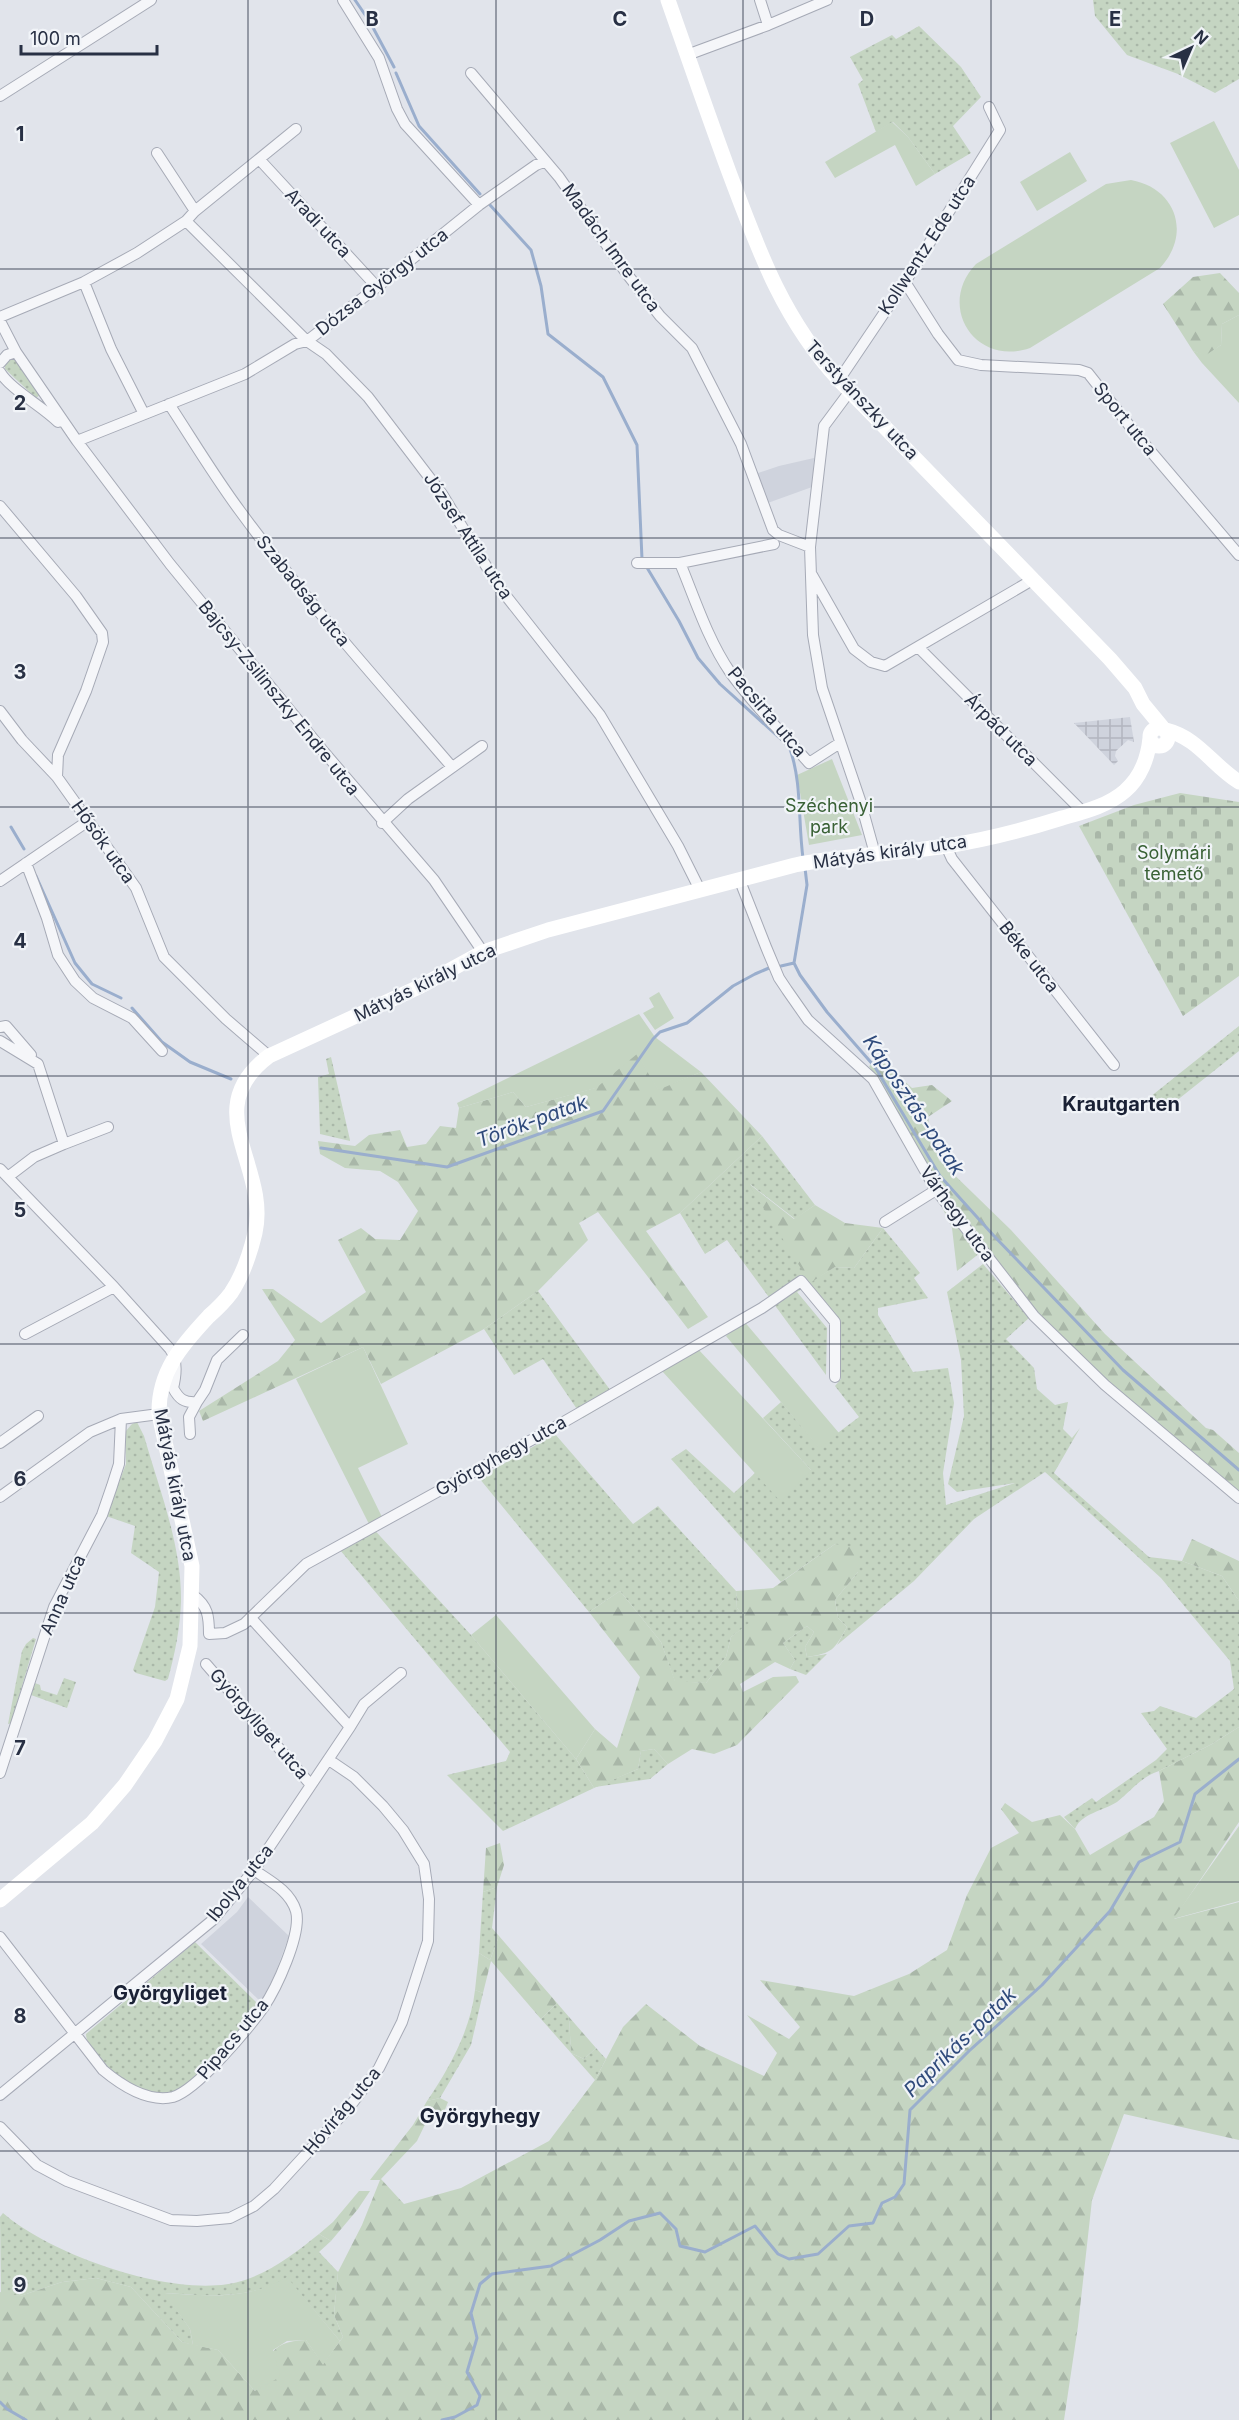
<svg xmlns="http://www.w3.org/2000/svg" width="1239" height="2420" font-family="Inter,sans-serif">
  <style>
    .built { fill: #cfd3dd }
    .industrial { fill: url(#industrial-grid) }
    .grass { fill: url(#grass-dots) }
    .forest { fill: url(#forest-firs) }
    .cemetery { fill: url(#cemetery-stones) }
    .green { fill: #c5d5c2 }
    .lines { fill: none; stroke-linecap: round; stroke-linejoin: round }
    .stream { stroke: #9aaecd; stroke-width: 3 }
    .street-casing { stroke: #a6aab6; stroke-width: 12 }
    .street { stroke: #f5f6f9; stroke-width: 10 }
    .secondary { stroke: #fff; stroke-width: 15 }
    .grid { fill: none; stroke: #283044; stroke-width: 1.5; stroke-opacity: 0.55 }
    .labels { text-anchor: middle; stroke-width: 4.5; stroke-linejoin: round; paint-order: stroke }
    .street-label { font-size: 18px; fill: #283044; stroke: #f1f4f8 }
    .park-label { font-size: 18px; fill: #396135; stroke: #f1f4f8 }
    .neighbourhood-label { font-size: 20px; font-weight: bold; fill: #1a2135; stroke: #f1f4f8 }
    .water-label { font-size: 20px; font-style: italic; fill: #2f4a7b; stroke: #f1f4f8 }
    .grid-label { font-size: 20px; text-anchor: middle; font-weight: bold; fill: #283044; stroke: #f1f4f8; stroke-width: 4.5; stroke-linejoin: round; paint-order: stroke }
  </style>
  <defs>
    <pattern id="industrial-grid" width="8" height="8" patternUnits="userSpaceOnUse" patternTransform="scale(1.5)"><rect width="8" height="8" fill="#cfd3dd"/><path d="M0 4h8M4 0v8" fill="none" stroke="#b2b5bf"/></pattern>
    <pattern id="grass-dots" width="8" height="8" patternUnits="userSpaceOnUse" patternTransform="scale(1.5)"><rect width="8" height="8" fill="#c5d5c2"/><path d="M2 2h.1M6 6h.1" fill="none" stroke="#a9b7a8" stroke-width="1.8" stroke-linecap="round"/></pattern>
    <pattern id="forest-firs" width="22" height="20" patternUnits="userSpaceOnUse" patternTransform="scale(1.5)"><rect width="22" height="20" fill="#c5d5c2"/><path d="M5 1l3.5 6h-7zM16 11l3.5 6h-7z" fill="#a9b7a8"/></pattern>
    <pattern id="cemetery-stones" width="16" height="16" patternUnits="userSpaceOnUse" patternTransform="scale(1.5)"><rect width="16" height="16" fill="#c5d5c2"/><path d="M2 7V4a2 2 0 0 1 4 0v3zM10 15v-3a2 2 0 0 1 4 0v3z" fill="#a9b7a8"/></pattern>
  </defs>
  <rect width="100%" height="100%" fill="#e1e4eb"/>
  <path class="built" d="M 814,458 L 812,487 L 765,504 L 755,474 L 779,466 Z
    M 248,1897 L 289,1936 L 275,1974 L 261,2002 L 201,1944 L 237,1912 Z"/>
  <path class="industrial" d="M 1130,717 L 1134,742 L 1128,740 L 1116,751 L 1115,756 L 1118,761 L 1114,765 L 1074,723 Z"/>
  <path class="grass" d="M 1093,0 L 1239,0 L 1239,79 L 1215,93 L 1178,74 L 1127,55 L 1095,16 Z
    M 919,26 L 961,67 L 981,97 L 953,126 L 971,153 L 935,174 L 908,137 L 893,122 L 876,132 L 858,84 L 863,80 L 850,57 L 892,35 L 896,39 Z
    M 12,358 L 18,359 L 41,394 L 36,398 L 5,369 L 5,365 Z
    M 1239,1026 L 1239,1051 L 1166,1109 L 1150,1097 Z
    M 331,1057 L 350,1140 L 350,1141 L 320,1134 L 318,1077 L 329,1074 L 326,1059 Z
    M 762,1136 L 815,1205 L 795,1219 L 750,1184 L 810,1282 L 835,1267 L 854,1268 L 883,1228 L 920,1273 L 914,1278 L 928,1298 L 878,1308 L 878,1315 L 913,1372 L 948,1368 L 954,1403 L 943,1473 L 946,1505 L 1015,1483 L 957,1492 L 948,1484 L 964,1416 L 961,1360 L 947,1292 L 983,1264 L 1029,1318 L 1006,1339 L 1034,1368 L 1037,1389 L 1055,1405 L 1068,1402 L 1063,1429 L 1072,1438 L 1080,1428 L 1054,1473 L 1149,1557 L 1182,1561 L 1222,1576 L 1239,1601 L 1239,1727 L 1212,1744 L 1159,1771 C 1142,1776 1131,1791 1117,1802 C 1103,1811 1082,1813 1075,1829 L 1064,1817 L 1092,1798 L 1096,1802 L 1156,1760 L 1167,1749 L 1141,1713 L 1154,1711 L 1160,1706 L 1196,1718 L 1234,1689 L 1230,1661 L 1161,1578 L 1045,1472 L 974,1519 L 914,1581 L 837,1645 L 847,1627 L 838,1618 L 835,1600 L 858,1572 L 835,1544 L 781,1582 L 671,1459 L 686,1449 L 734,1493 L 756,1472 L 811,1470 L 763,1418 L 781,1402 L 819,1447 L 859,1417 L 835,1386 L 841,1379 L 840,1324 L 806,1287 L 797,1292 L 827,1328 L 826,1375 L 727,1240 L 705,1254 L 680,1213 Z
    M 538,1291 L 616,1398 L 583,1418 L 543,1359 L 514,1375 L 484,1329 Z
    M 137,1422 L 144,1436 C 159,1489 182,1545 181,1602 C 180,1628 175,1654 168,1679 L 165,1681 L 136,1673 L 133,1670 L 155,1607 L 159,1572 L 131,1553 L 135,1526 L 106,1516 L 126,1464 L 125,1432 L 132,1424 Z
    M 555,1434 L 633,1524 L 658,1506 L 736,1591 L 737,1608 L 750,1623 L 731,1637 L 726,1657 L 706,1683 L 675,1682 L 661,1642 L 620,1591 L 589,1612 L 479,1478 Z
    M 369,1524 L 471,1635 L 576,1759 L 594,1788 L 503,1831 L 447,1775 L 506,1761 L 510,1752 L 340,1550 Z
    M 807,1626 L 814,1632 L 805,1647 L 807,1657 L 827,1654 L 806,1675 L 790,1669 L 795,1660 L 783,1643 Z
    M 33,1638 L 36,1639 L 11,1723 L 8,1724 L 22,1651 L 26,1644 Z
    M 64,1678 L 76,1682 L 67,1708 L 31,1695 L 35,1683 L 40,1685 L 41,1690 L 57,1695 Z
    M 654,1749 L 668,1764 L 650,1779 L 595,1787 L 638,1769 L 641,1751 Z
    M 497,1887 L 492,1928 L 499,1936 L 490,1960 L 479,1953 L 483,1892 Z
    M 195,1942 L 259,2005 C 237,2032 207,2077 175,2092 C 155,2101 131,2085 115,2074 C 105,2066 86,2047 86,2034 Z
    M 475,1990 L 483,1993 L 471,2045 L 440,2098 L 427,2101 C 449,2069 471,2029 475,1990 Z
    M 557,2003 L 569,2017 L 571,2053 L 584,2059 L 596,2048 L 606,2059 L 595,2080 L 541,2019 Z
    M 3,2213 C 52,2256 182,2302 245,2280 C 274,2270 295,2253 319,2234 L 331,2241 L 319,2252 L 338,2272 L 334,2315 L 343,2337 L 340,2341 L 287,2278 C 250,2300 206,2296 165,2293 L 190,2329 L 193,2345 L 182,2342 L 131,2287 L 96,2278 L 62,2282 L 20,2296 L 1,2294 L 0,2217 Z"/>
  <path class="forest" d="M 1220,273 L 1239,293 L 1239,315 L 1222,324 L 1221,345 L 1206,356 L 1193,351 L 1163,304 L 1193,277 Z
    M 637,1053 L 658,1089 L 701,1072 L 762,1136 L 680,1213 L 646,1231 L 708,1317 L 688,1329 L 598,1212 L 579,1223 L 588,1240 L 538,1291 L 484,1329 L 381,1384 L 363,1347 L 203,1421 L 199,1411 L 278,1361 L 295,1340 L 262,1289 L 273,1289 L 321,1323 L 366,1292 L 338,1240 L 361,1228 L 375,1239 L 400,1240 L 418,1211 L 398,1182 L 380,1171 L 345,1168 L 320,1154 L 318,1141 L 355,1146 L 369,1135 L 400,1130 L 407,1147 L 426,1144 L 440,1126 L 456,1128 L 459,1108 L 513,1092 L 526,1107 L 595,1088 Z
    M 881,1060 L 912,1088 L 932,1085 L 952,1101 L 928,1117 L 930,1133 L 939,1160 L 1011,1230 L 1105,1334 L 1206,1428 L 1213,1430 L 1239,1453 L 1239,1491 L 1110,1383 L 1034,1309 L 985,1249 L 957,1271 L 952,1228 L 913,1147 L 869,1066 Z
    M 748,1183 L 794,1219 L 815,1205 L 845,1223 L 883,1228 L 854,1268 L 835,1267 L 810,1283 Z
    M 1192,1539 L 1239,1561 L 1239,1601 L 1222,1576 L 1182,1561 Z
    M 835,1544 L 857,1548 L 858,1572 L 835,1600 L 838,1618 L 847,1627 C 834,1650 833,1653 807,1657 L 805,1647 L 814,1632 L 807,1626 L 783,1643 L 795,1660 L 790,1669 L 775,1662 L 740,1684 L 743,1692 L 773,1677 L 796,1676 L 799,1682 L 737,1745 L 714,1754 L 692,1749 L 668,1764 L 654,1749 L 641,1751 L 638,1769 L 594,1788 L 576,1759 L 595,1729 L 617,1748 L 640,1677 L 589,1612 L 620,1591 L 661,1642 L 675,1681 L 706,1683 L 726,1657 L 731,1637 L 749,1623 L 737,1608 L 736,1591 L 773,1588 Z
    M 1239,1727 L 1239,1822 L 1174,1919 L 1239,1902 L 1239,2140 L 1124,2114 L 1092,2200 L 1078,2326 L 1064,2420 L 0,2420 L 0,2292 L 20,2296 L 62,2282 L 96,2278 L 131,2287 L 182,2342 L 218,2350 L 255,2391 C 268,2360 267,2341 306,2340 L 323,2364 L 343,2337 L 334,2315 L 338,2272 L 362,2225 L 380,2180 L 370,2180 L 413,2125 L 427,2101 L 440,2098 L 448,2102 L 444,2112 L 432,2110 L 417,2141 L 381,2179 L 404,2204 L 461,2188 L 549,2141 L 595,2080 L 623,2027 L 646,2004 L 700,2046 L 764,2076 L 777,2053 L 747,2015 L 789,2039 L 800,2027 L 760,1980 L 854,1996 L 909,1974 L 947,1950 L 967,1895 L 991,1848 L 1019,1833 L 1001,1809 L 1005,1803 L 1032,1822 L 1060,1815 L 1075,1829 L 1090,1855 L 1154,1817 L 1164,1801 L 1159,1771 L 1212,1744 Z
    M 500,1843 L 504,1865 L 497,1887 L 483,1892 L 486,1848 Z
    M 499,1936 L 557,2003 L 541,2019 L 491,1961 L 483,1993 L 475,1990 L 479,1953 L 490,1960 Z
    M 569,2017 L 596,2048 L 584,2059 L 571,2053 Z
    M 359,2191 L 370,2191 L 358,2209 L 331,2241 L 319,2234 L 333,2222 Z"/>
  <path class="cemetery" d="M 1180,793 L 1239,802 L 1239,976 L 1183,1016 L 1079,826 L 1134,805 Z"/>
  <path class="green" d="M 1214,121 L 1239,170 L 1239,215 L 1214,228 L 1170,143 Z
    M 892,122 L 908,137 L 935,174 L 916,186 L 895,145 L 835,178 L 825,162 Z
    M 1070,152 L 1087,181 L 1037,211 L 1020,182 Z
    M 1131,180 C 1176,188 1192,234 1160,268 L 1030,348 C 975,367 936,306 976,264 L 1106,184 Z
    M 1239,315 L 1239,403 L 1202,363 L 1193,351 L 1206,355 L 1221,345 L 1222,324 Z
    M 832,759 L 862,835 L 809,845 L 797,775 Z
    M 659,992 L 674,1018 L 655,1030 L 643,1013 L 654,1007 L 649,998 Z
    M 639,1014 L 655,1037 L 701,1072 L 658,1090 L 637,1054 L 596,1088 L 526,1107 L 513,1092 L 459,1108 L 457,1103 Z
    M 743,1320 L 839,1433 L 819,1448 L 726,1336 Z
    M 363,1347 L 408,1444 L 358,1468 L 382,1517 L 369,1524 L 296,1379 Z
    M 698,1349 L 811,1470 L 781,1502 L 662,1371 Z
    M 496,1615 L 595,1729 L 576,1759 L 471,1635 Z
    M 1239,1826 L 1239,1901 L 1173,1919 Z
    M 287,2277 L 340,2341 L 323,2365 L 306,2340 L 287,2341 L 273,2350 L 280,2377 L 255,2391 L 218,2350 L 193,2345 L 190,2329 L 164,2293 C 206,2296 250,2300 287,2277 Z"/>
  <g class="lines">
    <path class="stream" d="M 355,0 L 370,22 L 394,67
      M 396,73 L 419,126 L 480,194
      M 490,205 L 531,250 L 541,286 L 548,334 L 603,377 L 637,445 L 642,559
      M 646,566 L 679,621 L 698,658 L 720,684 L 784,742
      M 790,749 C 802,783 798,822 803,858
      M 11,827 L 24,849
      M 805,868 L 807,885 L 794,963 L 800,975 L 827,1012 L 875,1067 L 940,1176 L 994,1236 L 1123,1370 L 1239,1470
      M 36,876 L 75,963 L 92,984 L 121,998
      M 781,966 L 794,963
      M 132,1008 L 162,1042 L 190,1062 L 231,1079
      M 321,1148 L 447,1167 L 603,1111 L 653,1039 L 660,1032 L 687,1023 L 733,986 L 755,974 L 769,968
      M 0,2402 L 7,2409 L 26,2420
      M 442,2420 L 455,2417 L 477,2405 L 480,2396 L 467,2372 L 477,2338 L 471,2313 L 480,2284 L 492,2274 L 551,2266 L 600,2240 L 629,2221 L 660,2213 L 676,2229 L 680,2246 L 705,2252 L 755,2226 L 778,2254 L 789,2259 L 818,2254 L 849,2226 L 873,2223 L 882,2203 L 895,2197 L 904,2184 L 910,2110 L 969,2051 L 1042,1985 L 1110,1911 L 1139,1862 L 1180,1842 L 1195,1794 L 1239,1759"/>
    <defs>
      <path id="street" d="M 343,0 L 379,58 L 397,109 L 405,124 L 479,205
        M 760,0 L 768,25
        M 687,55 L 768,25 L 827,0
        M 471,73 L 559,177 L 627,274 L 660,316 L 692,348 L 741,444 L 773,530 L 779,535 L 810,547
        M 0,96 L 151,0
        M 157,153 L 195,211
        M 259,159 L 377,287
        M 186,221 L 307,341 L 326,354 L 368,397 L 442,494 L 499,587 L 600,715 L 678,846 L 700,890
        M 84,282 L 111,349 L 144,414
        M 905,282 L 938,334 L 958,360 L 981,365 L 1079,370 L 1088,373 L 1136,434 L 1239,555
        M 0,317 L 84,282 L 137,253 L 186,221 L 195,211 L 296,129
        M 0,321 L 16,352 L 77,441 L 170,564 L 324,752 L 434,880 L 483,952
        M 0,363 L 7,355 L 16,352
        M 0,372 C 10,389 42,406 58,422
        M 839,380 L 905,282 L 1000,130 L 989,107
        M 850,391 L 824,426 L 810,547 L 813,635 L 822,688 L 860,800 L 875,854
        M 169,404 C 192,439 214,476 240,511 C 305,600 380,683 452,767
        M 77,441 L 245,374 L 295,344 L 307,341 L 377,287 L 479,205 L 536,165 L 544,162
        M 0,506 L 76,596 L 102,633 L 103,642 L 86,691 L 58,755 L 57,777
        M 637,563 L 680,563 L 774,544
        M 680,563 C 695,599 708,640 730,672 C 753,705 783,733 809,763 L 840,743
        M 812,575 L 854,649 L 871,662 L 885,666 L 1034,579
        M 919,648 L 1083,812
        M 0,711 L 22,740 L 57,777 L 136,888 L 164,957 L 226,1019 L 269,1056
        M 382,823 L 408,799 L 482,746
        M 946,846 L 952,859 L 1114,1065
        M 26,863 L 47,918 L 58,955 L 75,981 L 93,998 L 132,1018 L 162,1051
        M 0,881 L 88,821
        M 740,881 L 766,947 L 779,978 L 787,990 L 808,1020 L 873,1079 L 936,1190 L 1034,1316 L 1105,1385 L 1239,1498
        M 0,1027 L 6,1026 L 31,1055
        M 0,1041 L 38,1064 L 64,1144 L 34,1157 L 9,1176
        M 64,1144 L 108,1127
        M 0,1169 L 114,1287 L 170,1349 C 178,1360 176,1376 173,1388 C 179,1399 184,1403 197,1402 L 205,1390 L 217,1360 L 243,1335
        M 885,1222 L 936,1190
        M 25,1334 L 114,1287
        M 190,1434 L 189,1417 L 197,1402
        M 0,1443 L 38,1416
        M 0,1497 L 90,1432 L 121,1419 L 159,1414
        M 193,1595 C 208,1606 209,1616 209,1634 L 225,1633 L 244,1624 L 306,1564 L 555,1427 L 762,1308 L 801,1281 L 835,1322 L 835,1377
        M 206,1664 L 311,1785
        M 350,1727 L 364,1704 L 401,1673
        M 0,1773 L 54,1607 L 102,1515 L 112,1486 L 119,1464 L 121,1419
        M 0,1937 L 103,2070 C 121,2085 147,2103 173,2097 C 197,2090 247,2030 263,2008 C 276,1989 302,1934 296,1911 C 290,1891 270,1881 254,1870
        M 0,2095 L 214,1919 L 254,1870 L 350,1727 L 251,1618
        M 0,2127 L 37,2165 L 67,2181 L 171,2220 L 197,2221 L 230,2218 L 254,2206 L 274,2189 L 351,2105 L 379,2068 L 402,2022 L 428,1941 L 429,1899 L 424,1864 L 403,1830 L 383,1806 L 354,1777 L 329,1760"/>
    </defs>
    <use href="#street" class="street-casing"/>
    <use href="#street" class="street"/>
    <path class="secondary" d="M 668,0 C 688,57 708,115 729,172 C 758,249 782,318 839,380 L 1110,659 L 1135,688 L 1143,704 L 1162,727
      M1150 737a9 9 0 1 1 18 0a9 9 0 1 1-18 0Z
      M 1166,730 C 1198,738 1212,765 1239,782
      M 0,1900 L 92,1823 L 125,1785 L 155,1741 L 177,1699 L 190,1646 L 192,1566 L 159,1414 C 158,1372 181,1346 209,1316 C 217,1309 225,1301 231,1293 C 243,1275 250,1254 255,1233 C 270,1166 197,1110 269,1056 L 419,987 L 483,952 L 548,930 L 795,865 C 845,855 896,854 946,846 C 985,840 1024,830 1062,818 C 1083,812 1108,806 1125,791 C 1140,778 1148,758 1150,738"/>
  </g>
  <path class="grid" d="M 248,0 L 248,2420M 496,0 L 496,2420M 743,0 L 743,2420M 991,0 L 991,2420M 0,269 L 1239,269M 0,538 L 1239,538M 0,807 L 1239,807M 0,1076 L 1239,1076M 0,1344 L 1239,1344M 0,1613 L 1239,1613M 0,1882 L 1239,1882M 0,2151 L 1239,2151"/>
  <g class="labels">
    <g class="street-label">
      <text transform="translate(318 223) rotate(47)" y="6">Aradi utca</text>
      <text transform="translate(927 245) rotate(-57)" y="6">Kollwentz Ede utca</text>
      <text transform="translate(611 248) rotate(54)" y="6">Madách Imre utca</text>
      <text transform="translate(382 282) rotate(-38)" y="6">Dózsa György utca</text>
      <text transform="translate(862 400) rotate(47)" y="6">Terstyánszky utca</text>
      <text transform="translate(1125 419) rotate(51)" y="6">Sport utca</text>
      <text transform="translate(468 536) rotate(57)" y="6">József Attila utca</text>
      <text transform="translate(303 591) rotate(51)" y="6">Szabadság utca</text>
      <text transform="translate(279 698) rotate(51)" y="6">Bajcsy-Zsilinszky Endre utca</text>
      <text transform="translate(767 712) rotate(50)" y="6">Pacsirta utca</text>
      <text transform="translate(1001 730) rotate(45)" y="6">Árpád utca</text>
      <text transform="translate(103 842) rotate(55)" y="6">Hősök utca</text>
      <text transform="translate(890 852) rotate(-8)" y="6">Mátyás király utca</text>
      <text transform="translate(1029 957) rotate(52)" y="6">Béke utca</text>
      <text transform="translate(425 983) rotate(-26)" y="6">Mátyás király utca</text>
      <text transform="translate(957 1214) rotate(54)" y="6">Várhegy utca</text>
      <text transform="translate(501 1456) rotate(-29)" y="6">Györgyhegy utca</text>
      <text transform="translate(175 1485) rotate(79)" y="6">Mátyás király utca</text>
      <text transform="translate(63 1595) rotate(-66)" y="6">Anna utca</text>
      <text transform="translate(259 1724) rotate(49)" y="6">Györgyliget utca</text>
      <text transform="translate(240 1883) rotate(-51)" y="6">Ibolya utca</text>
      <text transform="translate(233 2039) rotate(-50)" y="6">Pipacs utca</text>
      <text transform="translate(342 2111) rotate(-50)" y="6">Hóvirág utca</text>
    </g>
    <g class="park-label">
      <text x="829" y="812">Széchenyi<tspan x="829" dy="21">park</tspan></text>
      <text x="1174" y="859">Solymári<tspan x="1174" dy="21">temető</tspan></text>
    </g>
    <g class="neighbourhood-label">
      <text x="1121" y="1111">Krautgarten</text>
      <text x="170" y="2000">Györgyliget</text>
      <text x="480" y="2123">Györgyhegy</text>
    </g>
    <g class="water-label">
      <text transform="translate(914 1105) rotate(56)" y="7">Káposztás-patak</text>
      <text transform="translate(532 1121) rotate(-20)" y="7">Török-patak</text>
      <text transform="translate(960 2042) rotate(-44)" y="7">Paprikás-patak</text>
    </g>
  </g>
  <g class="grid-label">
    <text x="372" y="26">B</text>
    <text x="620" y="26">C</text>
    <text x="867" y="26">D</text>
    <text x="1115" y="26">E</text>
    <text x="20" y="141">1</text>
    <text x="20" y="410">2</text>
    <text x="20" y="679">3</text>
    <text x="20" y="948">4</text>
    <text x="20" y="1217">5</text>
    <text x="20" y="1486">6</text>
    <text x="20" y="1755">7</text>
    <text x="20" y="2023">8</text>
    <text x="20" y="2292">9</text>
  </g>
  <g transform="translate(1191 48) rotate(44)" stroke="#f1f4f8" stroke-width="4.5" paint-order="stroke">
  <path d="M0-4.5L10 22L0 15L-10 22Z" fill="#283044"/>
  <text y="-9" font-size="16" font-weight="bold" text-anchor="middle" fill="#283044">N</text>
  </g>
  <path d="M21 45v9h136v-9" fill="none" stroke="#283044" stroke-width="3"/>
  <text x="30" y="45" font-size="18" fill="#283044" stroke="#f1f4f8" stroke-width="4.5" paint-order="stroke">100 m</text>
</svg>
